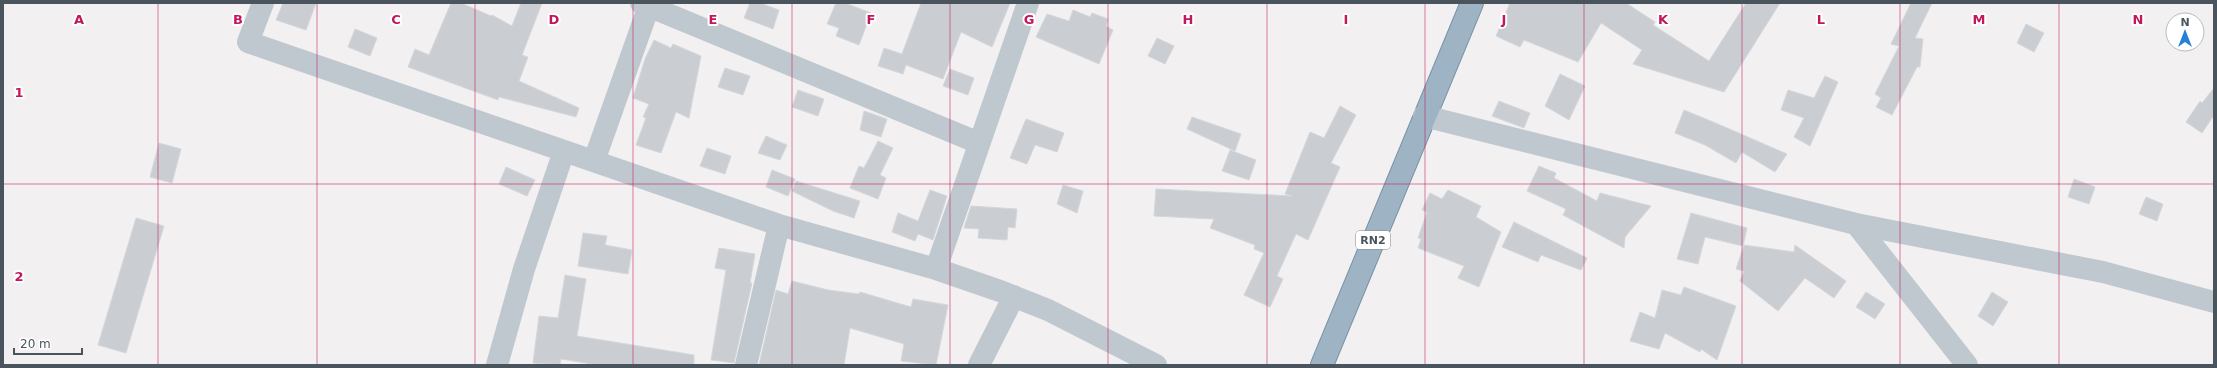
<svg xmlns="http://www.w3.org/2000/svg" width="2217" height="368" font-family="'DejaVu Sans',sans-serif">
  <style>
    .building { fill: #cacdd2; stroke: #d4d7db }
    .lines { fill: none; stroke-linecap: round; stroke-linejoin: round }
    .trunk-casing { stroke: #7791a7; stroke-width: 24 }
    .minor { stroke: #bfc8ce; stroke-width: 22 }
    .trunk { stroke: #9eb4c4; stroke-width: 22 }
    .grid { fill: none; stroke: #c2185b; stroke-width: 1; stroke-opacity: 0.55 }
    .labels { text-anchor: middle; stroke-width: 4; stroke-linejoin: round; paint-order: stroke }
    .shield { fill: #fff; stroke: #80878d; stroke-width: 1 }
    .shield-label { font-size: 11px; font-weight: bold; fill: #49545c }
    .grid-label { font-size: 13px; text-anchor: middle; font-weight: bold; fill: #c2185b; stroke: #fff; stroke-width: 4; stroke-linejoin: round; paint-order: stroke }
  </style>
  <rect width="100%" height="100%" fill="#f2f0f0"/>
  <path class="building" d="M 283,3 L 316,3 L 306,30 L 276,20 Z
    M 451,3 L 461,3 L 491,16 L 492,15 L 512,26 L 521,3 L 542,3 L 522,55 L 528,57 L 519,81 L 579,108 L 576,117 L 499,97 L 498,100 L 408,67 L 415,49 L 429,55 Z
    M 750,3 L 760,3 L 779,10 L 773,29 L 744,18 Z
    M 836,3 L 845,3 L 871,13 L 859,45 L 836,36 L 839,28 L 827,24 Z
    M 921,3 L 1010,3 L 992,47 L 961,32 L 943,79 L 906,65 L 903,74 L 878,66 L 884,48 L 902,54 Z
    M 1510,3 L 1626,3 L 1655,22 L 1653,25 L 1709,61 L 1746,3 L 1780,3 L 1724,92 L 1633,64 L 1642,50 L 1601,23 L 1578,62 L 1524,40 L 1520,47 L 1496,36 Z
    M 1911,3 L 1932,3 L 1915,38 L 1923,39 L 1920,67 L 1917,67 L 1892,115 L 1876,107 L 1881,98 L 1875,94 L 1899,46 L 1891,44 Z
    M 1073,10 L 1090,17 L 1092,13 L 1108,19 L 1106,26 L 1113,30 L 1099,64 L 1036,37 L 1047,14 L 1069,21 Z
    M 2026,24 L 2044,33 L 2034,52 L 2017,43 Z
    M 355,29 L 377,38 L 370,56 L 348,47 Z
    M 1157,38 L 1174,46 L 1165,64 L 1148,56 Z
    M 654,40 L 671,48 L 673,44 L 701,56 L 689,118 L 676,112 L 661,153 L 636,145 L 646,118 L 643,117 L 649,104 L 633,98 L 645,59 Z
    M 725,68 L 750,76 L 743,95 L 718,87 Z
    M 950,69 L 974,78 L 968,95 L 943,86 Z
    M 1560,74 L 1585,86 L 1569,120 L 1545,106 Z
    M 1825,76 L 1838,82 L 1810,146 L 1794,137 L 1804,118 L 1781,110 L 1788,90 L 1814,98 Z
    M 2214,88 L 2214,115 L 2202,133 L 2186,122 L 2200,101 L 2202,103 Z
    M 798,90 L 824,99 L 818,116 L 792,107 Z
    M 1499,101 L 1530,113 L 1524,128 L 1492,116 Z
    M 1340,106 L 1356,115 L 1331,163 L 1340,167 L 1308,240 L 1296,234 L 1277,276 L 1283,279 L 1270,307 L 1244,295 L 1264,253 L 1254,249 L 1255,245 L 1210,228 L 1214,219 L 1154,216 L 1156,189 L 1292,196 L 1285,194 L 1310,132 L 1324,138 Z
    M 1684,110 L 1718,124 L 1787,154 L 1775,172 L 1742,152 L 1736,163 L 1705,145 L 1675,133 Z
    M 864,111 L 887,119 L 881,137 L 860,130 Z
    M 1192,117 L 1241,134 L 1235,151 L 1187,129 Z
    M 1026,119 L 1064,133 L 1057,152 L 1035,145 L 1027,164 L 1010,158 Z
    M 766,136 L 787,145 L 780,160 L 758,153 Z
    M 878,141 L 893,148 L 880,175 L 886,178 L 878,199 L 850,188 L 859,166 L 864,168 Z
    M 159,143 L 181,149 L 172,183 L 150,177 Z
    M 707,148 L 731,156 L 725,174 L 700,166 Z
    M 1230,150 L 1256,160 L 1249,180 L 1222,171 Z
    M 1539,166 L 1556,173 L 1554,178 L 1597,201 L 1600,193 L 1651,206 L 1625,237 L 1624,248 L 1563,215 L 1566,209 L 1527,191 Z
    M 506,167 L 535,180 L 527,196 L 499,184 Z
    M 772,170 L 795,179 L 788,196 L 766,187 Z
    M 2074,179 L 2095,187 L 2089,204 L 2068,197 Z
    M 796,181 L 860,201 L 854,218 L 833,211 L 792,191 Z
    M 1063,185 L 1083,191 L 1077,213 L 1057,204 Z
    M 930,190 L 947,196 L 933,240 L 918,234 L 915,241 L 892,232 L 898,213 L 918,221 Z
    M 1448,190 L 1481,206 L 1476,217 L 1501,232 L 1479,287 L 1458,278 L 1464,266 L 1418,248 L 1421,239 L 1418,238 L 1427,212 L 1422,210 L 1430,193 L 1442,199 Z
    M 2146,197 L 2163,204 L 2157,221 L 2139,214 Z
    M 971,206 L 1017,209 L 1015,228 L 1008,227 L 1007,240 L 978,238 L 979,229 L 964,228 Z
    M 1691,213 L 1747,228 L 1743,246 L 1705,237 L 1698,264 L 1677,259 Z
    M 136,218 L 164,226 L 126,353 L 98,345 Z
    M 1514,222 L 1587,258 L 1581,270 L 1541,255 L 1538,262 L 1502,247 Z
    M 583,233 L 607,236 L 605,245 L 632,250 L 628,274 L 578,266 Z
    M 1744,245 L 1794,252 L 1795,245 L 1846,281 L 1834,298 L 1805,278 L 1778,311 L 1740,281 L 1744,271 L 1736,269 Z
    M 719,248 L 755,254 L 750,283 L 752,283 L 734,363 L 711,360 L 726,270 L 715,268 Z
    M 565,275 L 586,279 L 577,336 L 694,355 L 694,365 L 598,365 L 561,359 L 560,365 L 533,363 L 539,316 L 558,318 Z
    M 792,281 L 828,290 L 859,294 L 860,292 L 911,307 L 913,299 L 948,305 L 936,365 L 901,361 L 904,344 L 850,328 L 844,365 L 759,365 L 776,290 L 788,294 Z
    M 1684,287 L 1736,306 L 1717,360 L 1701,349 L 1700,352 L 1665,333 L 1659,349 L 1630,341 L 1640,312 L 1655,318 L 1662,290 L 1681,295 Z
    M 1866,292 L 1885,304 L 1875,319 L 1856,307 Z
    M 1992,292 L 2008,302 L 1993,326 L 1978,316 Z"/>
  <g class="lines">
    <defs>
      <path id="trunk" d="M 1322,365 L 1472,3"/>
    </defs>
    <use href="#trunk" class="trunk-casing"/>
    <path class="minor" d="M 263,3 L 248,42 L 779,225 L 936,269 L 1000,291 L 1048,310 L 1156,365
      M 641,3 L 979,143
      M 1424,116 L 1856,224 L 1967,365
      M 594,161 L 650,3
      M 1856,224 L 2103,272 L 2214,302
      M 936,269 L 1028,3
      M 497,365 L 524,269 L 564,151
      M 746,365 L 779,225
      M 979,365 L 1014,296"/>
    <use href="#trunk" class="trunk"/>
  </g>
  <path class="grid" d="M 158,3 L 158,365M 317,3 L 317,365M 475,3 L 475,365M 633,3 L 633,365M 792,3 L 792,365M 950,3 L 950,365M 1108,3 L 1108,365M 1267,3 L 1267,365M 1425,3 L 1425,365M 1584,3 L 1584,365M 1742,3 L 1742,365M 1900,3 L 1900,365M 2059,3 L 2059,365M 3,184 L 2214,184"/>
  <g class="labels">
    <rect class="shield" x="1356" y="231" width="34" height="18" rx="3"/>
    <g class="shield-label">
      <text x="1373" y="244">RN2</text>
    </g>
  </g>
  <g class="grid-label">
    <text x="79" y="24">A</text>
    <text x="238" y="24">B</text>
    <text x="396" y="24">C</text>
    <text x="554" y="24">D</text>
    <text x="713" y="24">E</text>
    <text x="871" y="24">F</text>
    <text x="1029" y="24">G</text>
    <text x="1188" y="24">H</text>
    <text x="1346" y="24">I</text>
    <text x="1504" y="24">J</text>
    <text x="1663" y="24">K</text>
    <text x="1821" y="24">L</text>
    <text x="1979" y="24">M</text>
    <text x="2138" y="24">N</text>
    <text x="19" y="97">1</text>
    <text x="19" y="281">2</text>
  </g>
  <rect width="2217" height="368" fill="none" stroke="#49545c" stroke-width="8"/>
  <g transform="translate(2185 32)"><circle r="19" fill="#ffffff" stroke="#b6bbbe"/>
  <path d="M0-3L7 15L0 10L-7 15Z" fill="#2680d6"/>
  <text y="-6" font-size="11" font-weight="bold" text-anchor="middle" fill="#49545c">N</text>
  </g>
  <path d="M14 348v6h68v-6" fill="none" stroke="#49545c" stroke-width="2"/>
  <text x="20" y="348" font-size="12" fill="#49545c" stroke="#ffffff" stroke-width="3" paint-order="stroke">20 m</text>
</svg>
